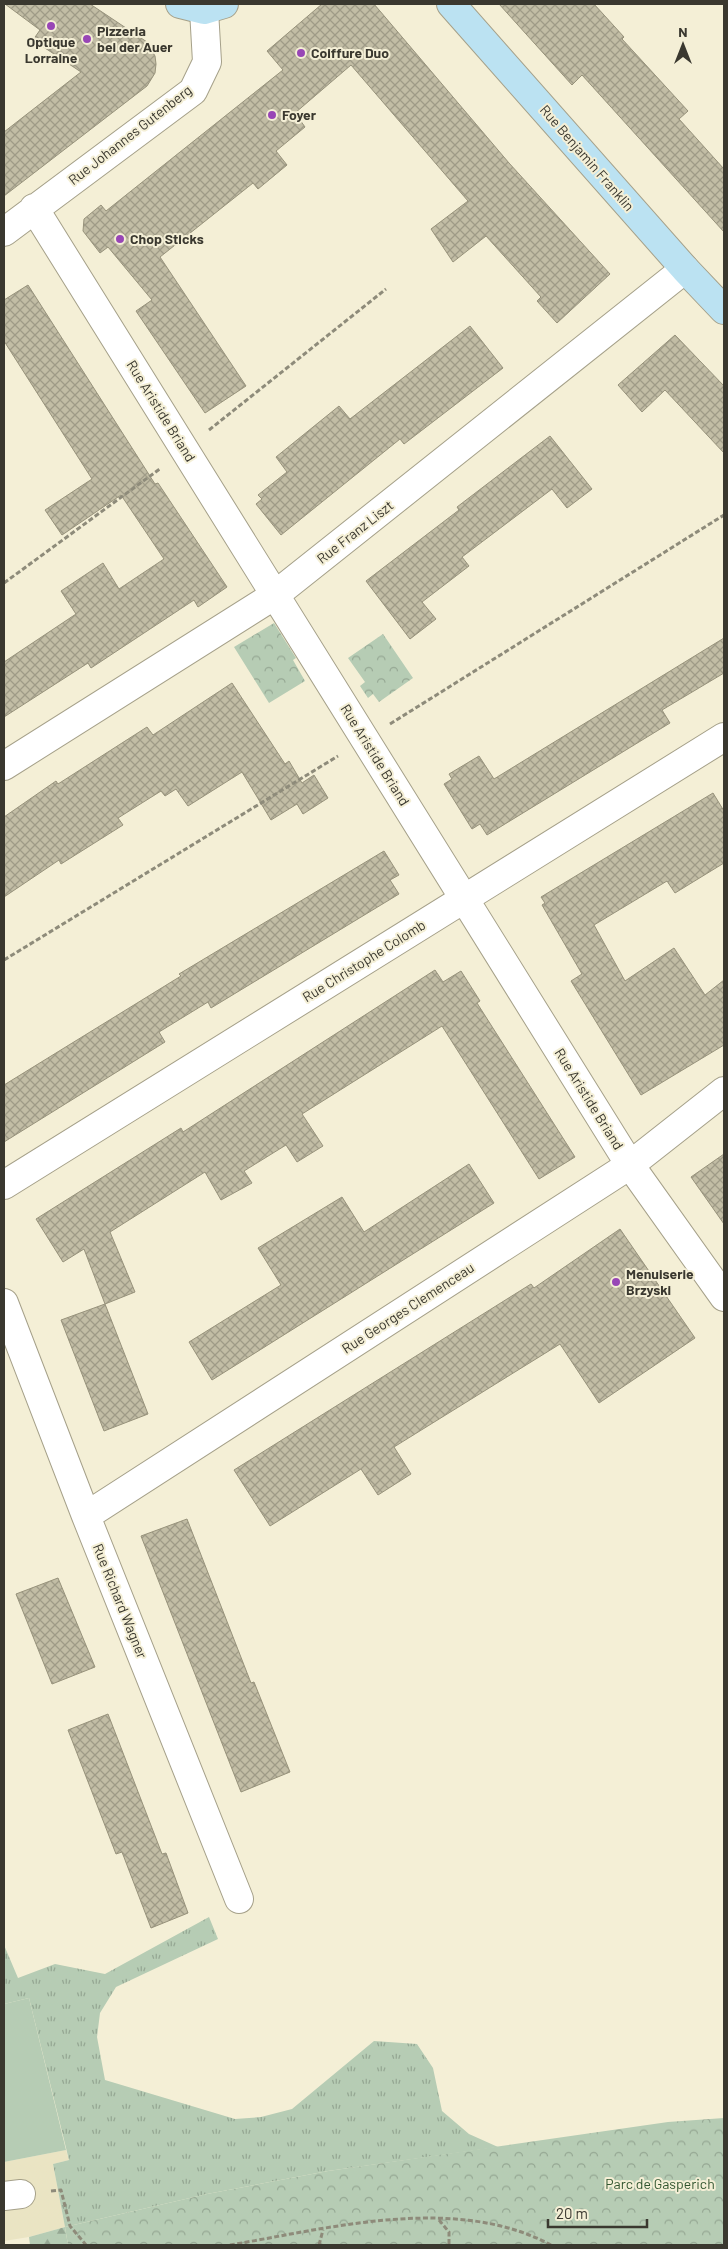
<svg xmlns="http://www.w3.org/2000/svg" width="728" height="2249" font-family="Barlow,sans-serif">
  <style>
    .built { fill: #eae4c3 }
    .grass { fill: url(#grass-tufts) }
    .forest { fill: url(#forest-firs) }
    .park { fill: url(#park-crowns) }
    .garden { fill: #b6ccb4 }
    .building { fill: url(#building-cross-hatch); stroke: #97927b }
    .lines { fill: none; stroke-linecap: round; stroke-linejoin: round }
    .street-casing { stroke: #a5a089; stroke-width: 30 }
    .secondary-casing { stroke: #a5a089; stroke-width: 30 }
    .path { stroke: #8e8b7a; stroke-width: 3; stroke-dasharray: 5 2.5; stroke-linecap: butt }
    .street { stroke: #fff; stroke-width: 28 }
    .secondary { stroke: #bbe2f2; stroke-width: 28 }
    .poi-dot { fill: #9846b6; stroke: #f4efd6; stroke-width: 2 }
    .labels { text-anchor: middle; stroke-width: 4; stroke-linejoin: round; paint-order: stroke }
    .poi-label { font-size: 14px; font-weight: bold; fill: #3a382f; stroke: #f4efd6; text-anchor: start }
    .street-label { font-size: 14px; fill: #3a382f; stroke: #f4efd6 }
    .park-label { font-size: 14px; fill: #31552f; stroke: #f4efd6 }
  </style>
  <defs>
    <pattern id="grass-tufts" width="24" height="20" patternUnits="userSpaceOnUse" patternTransform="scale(1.25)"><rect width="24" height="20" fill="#b6ccb4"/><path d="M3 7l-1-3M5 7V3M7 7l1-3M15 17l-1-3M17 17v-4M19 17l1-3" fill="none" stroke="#95a793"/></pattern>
    <pattern id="forest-firs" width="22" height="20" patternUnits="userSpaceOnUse" patternTransform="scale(1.25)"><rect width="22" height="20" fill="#b6ccb4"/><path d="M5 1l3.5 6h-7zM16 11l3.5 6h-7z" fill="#95a793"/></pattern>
    <pattern id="park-crowns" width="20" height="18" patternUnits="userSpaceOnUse" patternTransform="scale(1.25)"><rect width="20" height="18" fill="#b6ccb4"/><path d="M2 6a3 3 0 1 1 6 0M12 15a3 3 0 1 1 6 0" fill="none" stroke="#95a793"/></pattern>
    <pattern id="building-cross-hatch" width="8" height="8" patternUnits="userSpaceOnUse" patternTransform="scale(1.25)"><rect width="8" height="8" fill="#c2bda5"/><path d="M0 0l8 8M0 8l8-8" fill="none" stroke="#9f9b87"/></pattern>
  </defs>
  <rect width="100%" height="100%" fill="#f4efd6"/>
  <path class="built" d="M 66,2150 L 69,2160 L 53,2164 L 65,2227 L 29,2237 L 4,2241 L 4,2162 Z"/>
  <path class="grass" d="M 209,1917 L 218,1939 L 116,1987 L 100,2013 L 97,2037 L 105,2080 L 235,2119 L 261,2117 L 292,2109 L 374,2041 L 417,2044 L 433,2068 L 442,2111 L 469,2134 L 498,2147 L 328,2171 L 207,2194 L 65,2227 L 53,2164 L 69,2160 L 29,1998 L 4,2004 L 4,1945 L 18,1978 L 55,1964 L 105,1974 Z"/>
  <path class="forest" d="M 65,2227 L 68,2245 L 30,2245 L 29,2237 Z"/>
  <path class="park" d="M 274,623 L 296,658 L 293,660 L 305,681 L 269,703 L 234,647 Z
    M 383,634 L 413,678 L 379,702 L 373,694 L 368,698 L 360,686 L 365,682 L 348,658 Z
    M 724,2118 L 724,2245 L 68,2245 L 65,2227 L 207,2194 L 328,2171 L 668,2122 Z"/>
  <path class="garden" d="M 29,1998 L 66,2150 L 4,2162 L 4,2004 Z"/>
  <path class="building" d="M 5,4 L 90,4 L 147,42 L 155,56 L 156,64 L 155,73 L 147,86 L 4,196 L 4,132 L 81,72 L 33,40 L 40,30 Z
    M 322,4 L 374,4 L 509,163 L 610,274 L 557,323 L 537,301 L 541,297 L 486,236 L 453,262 L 431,229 L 468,201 L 351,65 L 295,113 L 305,127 L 276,151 L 287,165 L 258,189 L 253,183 L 160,257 L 246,386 L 205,413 L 136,311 L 152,300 L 108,247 L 100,253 L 83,231 L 84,219 L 101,205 L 106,211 L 283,70 L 267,51 Z
    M 499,4 L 594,4 L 624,37 L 622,39 L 688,111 L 679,119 L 724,169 L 724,232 L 582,75 L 572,85 Z
    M 28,285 L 155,484 L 158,483 L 227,587 L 198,607 L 194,600 L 91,668 L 88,663 L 4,717 L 4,662 L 76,614 L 61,591 L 103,563 L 119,589 L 164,559 L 121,495 L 62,535 L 45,510 L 92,479 L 4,341 L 4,300 Z
    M 470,326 L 503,368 L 404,444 L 400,439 L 281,535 L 256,504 L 262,499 L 258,495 L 287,472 L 276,457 L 339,406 L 350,419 Z
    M 675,335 L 724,386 L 724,453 L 665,390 L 642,412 L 618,385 Z
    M 550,436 L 592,489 L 567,508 L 552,489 L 462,557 L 469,566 L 422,602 L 436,619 L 410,639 L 366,581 L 459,510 L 457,507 Z
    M 724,638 L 724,673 L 662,710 L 670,723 L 487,835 L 480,824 L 472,829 L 444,784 L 452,779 L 449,774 L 479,756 L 494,779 Z
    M 232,683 L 285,764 L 289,761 L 302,783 L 314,775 L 328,798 L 303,814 L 297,804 L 271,820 L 242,772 L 188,806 L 176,789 L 165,796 L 161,791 L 118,818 L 123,825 L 61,864 L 59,860 L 4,897 L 4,817 L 56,781 L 58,784 L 147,727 L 153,735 Z
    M 713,793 L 724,811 L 724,863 L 675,893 L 667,881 L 594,925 L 625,981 L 674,948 L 705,995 L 724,980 L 724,1045 L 641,1095 L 571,981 L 582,974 L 542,905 L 545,903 L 541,897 Z
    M 384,851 L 399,875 L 390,880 L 399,894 L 211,1008 L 208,1002 L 159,1032 L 165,1042 L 4,1142 L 4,1085 L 181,976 L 179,974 Z
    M 435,970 L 443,982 L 461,971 L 480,1001 L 477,1003 L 575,1157 L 539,1179 L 442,1026 L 302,1114 L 323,1146 L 297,1162 L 286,1145 L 244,1171 L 252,1183 L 221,1200 L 205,1172 L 110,1232 L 135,1292 L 105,1304 L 84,1249 L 63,1262 L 36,1219 L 181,1128 L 183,1132 Z
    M 724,1154 L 724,1224 L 691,1177 Z
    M 469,1164 L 494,1203 L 212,1380 L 189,1342 L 281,1285 L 258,1248 L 342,1197 L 364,1232 Z
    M 620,1229 L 695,1338 L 599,1403 L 560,1344 L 394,1447 L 411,1474 L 378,1495 L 361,1469 L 270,1526 L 234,1470 L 531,1284 L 534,1288 Z
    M 105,1304 L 148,1414 L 104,1431 L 61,1320 Z
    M 187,1519 L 251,1683 L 254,1682 L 290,1772 L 241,1792 L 141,1536 Z
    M 58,1578 L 95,1667 L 52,1684 L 16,1594 Z
    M 108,1714 L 162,1854 L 166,1853 L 188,1913 L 151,1928 L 122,1852 L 116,1854 L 68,1730 Z"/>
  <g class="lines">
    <defs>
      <path id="street" d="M 34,208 L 630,1165 L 724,1297
        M 4,232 L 193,91 L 207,62 L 204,10
        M 4,766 L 275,595 L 685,269
        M 4,1185 L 724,737
        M 4,1303 L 86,1516 L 239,1899
        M 86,1516 L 630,1165 L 724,1091
        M 4,2196 L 21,2194"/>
      <path id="secondary" d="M 180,4 L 204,10 L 224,4
        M 451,4 L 685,269 L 724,310"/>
    </defs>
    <use href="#street" class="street-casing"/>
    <use href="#secondary" class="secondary-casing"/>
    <path class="path" d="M 209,430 L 386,289
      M 4,583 L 161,468
      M 390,724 L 724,515
      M 4,960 L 338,756
      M 51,2191 L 61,2190 L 70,2226 L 86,2245
      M 439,2220 L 449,2232 L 449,2245
      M 230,2245 C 331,2228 456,2194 551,2245
      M 319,2245 L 323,2230"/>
    <use href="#street" class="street"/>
    <use href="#secondary" class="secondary"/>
  </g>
  <g class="poi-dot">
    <circle cx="51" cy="26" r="5"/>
    <circle cx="87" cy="39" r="5"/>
    <circle cx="301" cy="53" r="5"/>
    <circle cx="272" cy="115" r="5"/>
    <circle cx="120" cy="239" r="5"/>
    <circle cx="616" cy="1282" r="5"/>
  </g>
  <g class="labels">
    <g class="poi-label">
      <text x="97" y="36">Pizzeria<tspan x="97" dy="16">bei der Auer</tspan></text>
      <text x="51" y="47" text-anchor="middle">Optique<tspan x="51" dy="16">Lorraine</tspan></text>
      <text x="311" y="58">Coiffure Duo</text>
      <text x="282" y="120">Foyer</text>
      <text x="130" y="244">Chop Sticks</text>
      <text x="626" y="1279">Menuiserie<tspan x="626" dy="16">Brzyski</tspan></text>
    </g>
    <g class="street-label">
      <text transform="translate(130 135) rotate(-38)" y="5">Rue Johannes Gutenberg</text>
      <text transform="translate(587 158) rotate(49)" y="5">Rue Benjamin Franklin</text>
      <text transform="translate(161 411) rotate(58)" y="5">Rue Aristide Briand</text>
      <text transform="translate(355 532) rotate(-38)" y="5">Rue Franz Liszt</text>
      <text transform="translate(375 755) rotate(58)" y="5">Rue Aristide Briand</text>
      <text transform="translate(364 961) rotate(-32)" y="5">Rue Christophe Colomb</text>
      <text transform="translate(589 1099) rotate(58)" y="5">Rue Aristide Briand</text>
      <text transform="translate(408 1308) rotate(-33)" y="5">Rue Georges Clemenceau</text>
      <text transform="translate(120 1601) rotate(68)" y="5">Rue Richard Wagner</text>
    </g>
    <g class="park-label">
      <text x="660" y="2189">Parc de Gasperich</text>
    </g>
  </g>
  <rect width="728" height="2249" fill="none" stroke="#3a382f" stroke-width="10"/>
  <g transform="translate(683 45)" stroke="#f4efd6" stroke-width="4" paint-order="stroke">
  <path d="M0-4L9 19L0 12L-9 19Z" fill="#3a382f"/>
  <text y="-8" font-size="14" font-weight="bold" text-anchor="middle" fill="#3a382f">N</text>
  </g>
  <path d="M548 2219v8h99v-8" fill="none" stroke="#3a382f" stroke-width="2.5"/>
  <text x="556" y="2219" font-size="15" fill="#3a382f" stroke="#f4efd6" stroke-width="4" paint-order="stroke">20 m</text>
</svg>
